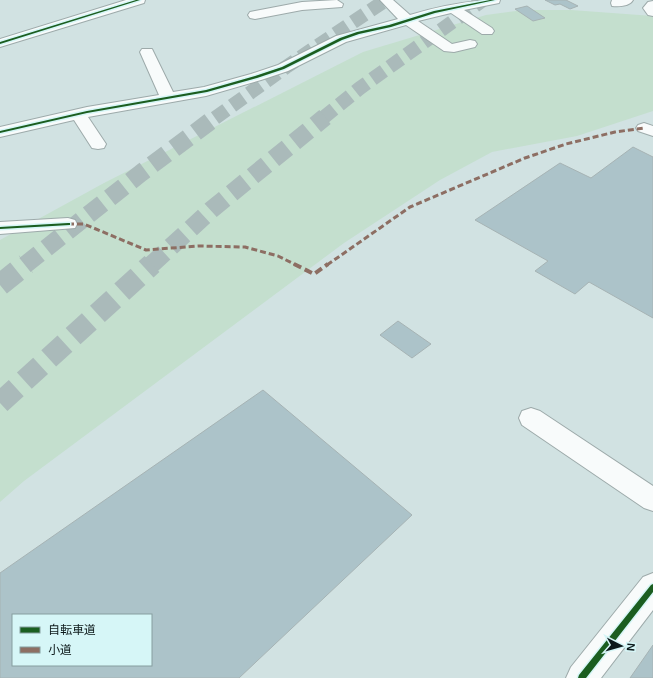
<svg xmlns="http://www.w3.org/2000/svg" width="653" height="678" font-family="Helvetica,'Noto Sans JP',sans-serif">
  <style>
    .green { fill: #c4dfce }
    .building { fill: #acc3c9; stroke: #a6b3b4; fill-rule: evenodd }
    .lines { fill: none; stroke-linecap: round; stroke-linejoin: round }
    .highway-tunnel-far2 { stroke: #aababa; stroke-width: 14; stroke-dasharray: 14 7; stroke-linecap: butt }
    .highway-tunnel-far1 { stroke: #aababa; stroke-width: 18; stroke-dasharray: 18 9; stroke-linecap: butt }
    .highway-tunnel { stroke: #aababa; stroke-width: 22; stroke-dasharray: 22 11; stroke-linecap: butt }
    .minor-casing { stroke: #9daaaa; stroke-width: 2 }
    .minor { fill: #f8fbfb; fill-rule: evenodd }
    .quiet-far1 { stroke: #8d6e63; stroke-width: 3; stroke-dasharray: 6 3; stroke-linecap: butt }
    .quiet { stroke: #8d6e63; stroke-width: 4; stroke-dasharray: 8 4; stroke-linecap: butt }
    .cycleway-casing { stroke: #d6f6f7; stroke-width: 3 }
    .cycleway { fill: #1b5e20; fill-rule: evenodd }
  </style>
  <rect width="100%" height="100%" fill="#d1e2e2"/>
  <path class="green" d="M 524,10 L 571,10 L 653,16 L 653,111 L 577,136 L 492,152 L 440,180 L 344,243 L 24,481 L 0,502 L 0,240 L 104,183 L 363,52 L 486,15 Z"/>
  <path class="building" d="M 545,0 L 566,0 L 578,6 L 570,9 L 560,4 L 555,5 Z
    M 527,6 L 545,18 L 533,21 L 515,9 Z
    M 633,147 L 653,157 L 653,318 L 589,282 L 575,294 L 535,271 L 548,261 L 475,220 L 560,163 L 591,178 Z
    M 398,321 L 431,344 L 412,358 L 380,335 Z
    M 263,390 L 412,515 L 239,678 L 0,678 L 0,573 ZM 13,615 L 151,615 L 151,665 L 13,665 Z
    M 653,645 L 653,678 L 630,678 Z"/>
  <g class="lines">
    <path class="highway-tunnel-far2" d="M 215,118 L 286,67 L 386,0
      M 323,118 L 360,88 L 483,0"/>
    <path class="highway-tunnel-far1" d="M 25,265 L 141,173 L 216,117
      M 151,265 L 211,210 L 325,117"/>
    <path class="highway-tunnel" d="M 0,285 L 26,264
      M 0,403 L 152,264"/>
    <defs>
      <path id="minor" d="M 126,0 L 145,0 L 144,3 L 0,47 L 0,39 Z
        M 337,0 L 343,4 L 342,7 L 302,10 L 255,19 L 250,18 L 248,15 L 250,12 L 255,11 L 302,2 Z
        M 380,0 L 393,0 L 410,15 C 440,6 469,0 500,0 L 499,3 L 464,10 L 492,28 L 494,31 L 492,34 L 482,34 L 451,13 L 418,21 L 452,44 L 470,40 L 475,41 L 477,44 L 475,47 L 454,52 L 444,51 L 406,25 L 346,42 L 288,71 L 261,80 L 206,96 L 88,117 L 106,144 L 104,148 L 98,149 L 92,148 L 74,120 L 0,137 L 0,127 L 87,107 L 159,95 L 140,52 L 142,49 L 152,49 L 173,92 L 204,87 L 251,74 L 278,65 L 336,36 L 398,19 Z
        M 612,0 L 633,0 C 630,6 619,7 612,6 L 611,3 Z
        M 653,1 L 653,16 L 648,15 L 643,8 L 648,2 Z
        M 644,123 L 653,126 L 653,136 L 638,131 L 636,128 L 638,125 Z
        M 68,218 L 75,220 L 77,224 L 75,228 L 0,234 L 0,222 Z
        M 531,408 L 540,411 L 653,486 L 653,511 L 644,508 L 522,425 L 519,418 L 522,411 Z
        M 653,573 L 653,610 L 601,678 L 566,678 L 571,667 L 643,577 Z"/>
    </defs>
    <use href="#minor" class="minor-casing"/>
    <use href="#minor" class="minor"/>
    <path class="quiet-far1" d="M 68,224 L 84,224 L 146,250 L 198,246 L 245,247 L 278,256 L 296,265
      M 327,265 L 410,207 L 525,158 L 566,144 L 615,132 L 644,128"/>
    <path class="quiet" d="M 294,264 L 314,274 L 328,264"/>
    <defs>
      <path id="cycleway" d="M 136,0 L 140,0 L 0,44 L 0,42 Z
        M 490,0 L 495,0 L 435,13 L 391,27 L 359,34 L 342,40 L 284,69 L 257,78 L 207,92 L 87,113 L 0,133 L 0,131 L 87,111 L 206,90 L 255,76 L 282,67 L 340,38 L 357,32 L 389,25 L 434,11 Z
        M 68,223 L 70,223 L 70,225 L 0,229 L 0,227 Z
        M 653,584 L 653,592 L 586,678 L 578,678 L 579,675 L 651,585 Z"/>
    </defs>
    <use href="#cycleway" class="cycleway-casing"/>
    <use href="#cycleway" class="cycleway"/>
  </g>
  <rect x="12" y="614" width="140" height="52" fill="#d6f6f7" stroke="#869e9f"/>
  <rect x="20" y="627" width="20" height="6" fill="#1b5e20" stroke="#869e9f"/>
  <text x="48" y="634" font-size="12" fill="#0e1a1b">自転車道</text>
  <rect x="20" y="647" width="20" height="6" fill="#8d6e63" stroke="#869e9f"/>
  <text x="48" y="654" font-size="12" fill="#0e1a1b">小道</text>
  <g transform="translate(621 646) rotate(96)" stroke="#d6f6f7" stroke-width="3" paint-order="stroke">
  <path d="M0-3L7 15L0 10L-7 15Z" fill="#0e1a1b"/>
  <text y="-6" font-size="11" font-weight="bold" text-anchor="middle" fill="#0e1a1b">N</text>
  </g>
</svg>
